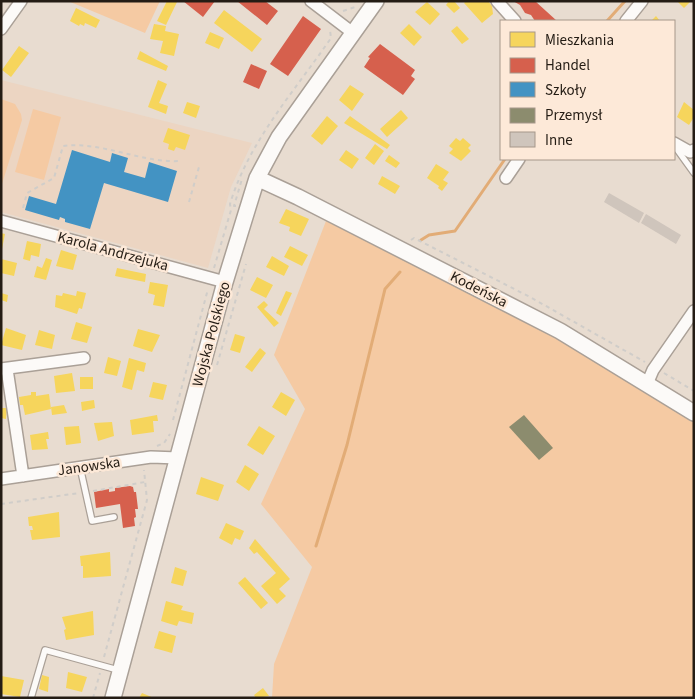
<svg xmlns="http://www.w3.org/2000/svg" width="695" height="699" font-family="'Source Sans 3',sans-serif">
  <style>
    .built { fill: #ecd5c2 }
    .green { fill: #f5caa3 }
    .homes { fill: #f6d55c }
    .shops { fill: #d6604d }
    .schools { fill: #4393c3 }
    .industry { fill: #8c8c6e }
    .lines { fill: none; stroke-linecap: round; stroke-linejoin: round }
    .stream { stroke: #e2ac76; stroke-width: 3 }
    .building { fill: #cfc5bc }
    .lane-casing { stroke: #aaa097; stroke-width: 8 }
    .street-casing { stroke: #aaa097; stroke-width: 14 }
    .secondary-casing { stroke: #aaa097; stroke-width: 18 }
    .path { stroke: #d0cdc9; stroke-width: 2; stroke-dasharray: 4 4; stroke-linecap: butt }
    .lane { stroke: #fcfaf8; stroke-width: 5.5 }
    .street { stroke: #fcfaf8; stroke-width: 11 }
    .secondary { stroke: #fcfaf8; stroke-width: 15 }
    .labels { text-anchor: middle; stroke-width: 5; stroke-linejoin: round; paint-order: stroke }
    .street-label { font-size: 15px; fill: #241c14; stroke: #fde9d8 }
  </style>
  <rect width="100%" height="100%" fill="#e8dcd0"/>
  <path class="built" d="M 1,80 L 252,143 L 231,187 L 208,268 L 1,212 Z"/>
  <path class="green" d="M 68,1 L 160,1 L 145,33 Z
    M 1,99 L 15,104 L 21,114 L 22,120 L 1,187 Z
    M 33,109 L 61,117 L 44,180 L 15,172 Z
    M 326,221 L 570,345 L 694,422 L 694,698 L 272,698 L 274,664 L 312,567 L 261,504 L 305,409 L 274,355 Z"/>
  <path class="homes" d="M 167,1 L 177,2 L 166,25 L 157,21 Z
    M 449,1 L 454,1 L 460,8 L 454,13 L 446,5 Z
    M 466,1 L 488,1 L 492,6 L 493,14 L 482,23 L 464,3 Z
    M 677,1 L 691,1 L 684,8 Z
    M 427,2 L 440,14 L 430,25 L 415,12 Z
    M 76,8 L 100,20 L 96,28 L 85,23 L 84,26 L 80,24 L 79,26 L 70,21 Z
    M 224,10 L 262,39 L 252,52 L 214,23 Z
    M 656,16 L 660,21 L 651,21 Z
    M 154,24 L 166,26 L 165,31 L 179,34 L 174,56 L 160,53 L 163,41 L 150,39 Z
    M 409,24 L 422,37 L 414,46 L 400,33 Z
    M 457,26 L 469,39 L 462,44 L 451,31 Z
    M 210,32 L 224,38 L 219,49 L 205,43 Z
    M 19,46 L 29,53 L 11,77 L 2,70 Z
    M 140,51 L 168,66 L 166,71 L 137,59 Z
    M 158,80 L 167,84 L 159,103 L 168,106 L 166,114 L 148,107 Z
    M 350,85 L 364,94 L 352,111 L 339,100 Z
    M 187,102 L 200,106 L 196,118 L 183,113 Z
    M 684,102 L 694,110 L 694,117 L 689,125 L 677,117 Z
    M 401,110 L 408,118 L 387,137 L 380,129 Z
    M 327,116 L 338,126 L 322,145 L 311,136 Z
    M 350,116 L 390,145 L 387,149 L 344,123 Z
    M 168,128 L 190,135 L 185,150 L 176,147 L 174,151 L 168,149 L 169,144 L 163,142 Z
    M 456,138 L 460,141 L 463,138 L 471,145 L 468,148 L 471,151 L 461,161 L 449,153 L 453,149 L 449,146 Z
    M 375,144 L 384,151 L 374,165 L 365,158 Z
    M 346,150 L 359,159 L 352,169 L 339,160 Z
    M 389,155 L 400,163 L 396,168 L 385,161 Z
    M 436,164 L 449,172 L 443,180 L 448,183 L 442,191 L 438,188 L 439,186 L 427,178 Z
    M 382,176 L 400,186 L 395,194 L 378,184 Z
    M 286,209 L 309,219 L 301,236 L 289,231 L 290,227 L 279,223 Z
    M 1,233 L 5,234 L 2,249 L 1,249 Z
    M 27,241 L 41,244 L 39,257 L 31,255 L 30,261 L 23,259 Z
    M 290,246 L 308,255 L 302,266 L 284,257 Z
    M 61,250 L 77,255 L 73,270 L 56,266 Z
    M 272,256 L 289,266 L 284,276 L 266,267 Z
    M 46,258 L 52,260 L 46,280 L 34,277 L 37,266 L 42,268 Z
    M 1,259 L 17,263 L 14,276 L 1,273 Z
    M 117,268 L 146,274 L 145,282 L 115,276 Z
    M 257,277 L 273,285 L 266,298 L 250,290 Z
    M 150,282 L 168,285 L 164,307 L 153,305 L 155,295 L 148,293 Z
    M 77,291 L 86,293 L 82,309 L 79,308 L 77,314 L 55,307 L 56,295 L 62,296 L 63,293 L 76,296 Z
    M 286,291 L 292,293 L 281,316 L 276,313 Z
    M 1,293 L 8,295 L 7,302 L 1,300 Z
    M 264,301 L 268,305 L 264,309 L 279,323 L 274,327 L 257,307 Z
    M 76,322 L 92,327 L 87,343 L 71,339 Z
    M 6,328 L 26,335 L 22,350 L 1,345 Z
    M 138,329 L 160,335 L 152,352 L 133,346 Z
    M 39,330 L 55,335 L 52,349 L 35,345 Z
    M 235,334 L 245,337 L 240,353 L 230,350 Z
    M 260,348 L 266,353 L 252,372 L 245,367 Z
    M 108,357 L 121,361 L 117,376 L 104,373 Z
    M 129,358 L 146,363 L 144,372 L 137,370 L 132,390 L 122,387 Z
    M 72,373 L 75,391 L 56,393 L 54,376 Z
    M 80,377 L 93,377 L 93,389 L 80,389 Z
    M 153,382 L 167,385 L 163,400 L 149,397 Z
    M 31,392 L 36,392 L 36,396 L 49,394 L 51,409 L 25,415 L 23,405 L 20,405 L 19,397 L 31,395 Z
    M 281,392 L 295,400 L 286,416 L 272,407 Z
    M 94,400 L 95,408 L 82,411 L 81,402 Z
    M 64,405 L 67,413 L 52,415 L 51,407 Z
    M 1,408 L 7,408 L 6,419 L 1,418 Z
    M 157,415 L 158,421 L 153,421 L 154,432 L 132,435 L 130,420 Z
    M 112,422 L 114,436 L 98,441 L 94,423 Z
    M 79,426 L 81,443 L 66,445 L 64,427 Z
    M 259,426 L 275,436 L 263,455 L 247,445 Z
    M 48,432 L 49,439 L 46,439 L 48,449 L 32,450 L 30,435 Z
    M 245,465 L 259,474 L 249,491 L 236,482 Z
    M 201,477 L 224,485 L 218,501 L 196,494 Z
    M 59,512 L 60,537 L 32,540 L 30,530 L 33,530 L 32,526 L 29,526 L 28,517 Z
    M 226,523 L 244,531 L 240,540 L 235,538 L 232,545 L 219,538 Z
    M 255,539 L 290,579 L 279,589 L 286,596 L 277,604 L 261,586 L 276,573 L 257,552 L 254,554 L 249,548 Z
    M 110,552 L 111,576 L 83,578 L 83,566 L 81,566 L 80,556 Z
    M 175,567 L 187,571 L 183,586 L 171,583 Z
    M 245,577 L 268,603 L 261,609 L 238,583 Z
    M 166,601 L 183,606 L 181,610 L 194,613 L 192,624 L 179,621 L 177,626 L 161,621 Z
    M 93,611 L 94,635 L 66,640 L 64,630 L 66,629 L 62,617 Z
    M 159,631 L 176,636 L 172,653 L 154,648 Z
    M 68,672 L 87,677 L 82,692 L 66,688 Z
    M 42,675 L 49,677 L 48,692 L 39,689 Z
    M 1,676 L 24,680 L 20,697 L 1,694 Z
    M 263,688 L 269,696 L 256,698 L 254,695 Z
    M 142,693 L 154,698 L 139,698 Z"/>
  <path class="shops" d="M 183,1 L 215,1 L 203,17 Z
    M 237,1 L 265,1 L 278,11 L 267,25 Z
    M 513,1 L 535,1 L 557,21 L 535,21 L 531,15 L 525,13 L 520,5 Z
    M 303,16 L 321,29 L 288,76 L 270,64 Z
    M 380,44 L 415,70 L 411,76 L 415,79 L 403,95 L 364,67 L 370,58 L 368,57 Z
    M 251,64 L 267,71 L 259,89 L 243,82 Z
    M 130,486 L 133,487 L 134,492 L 136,492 L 138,509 L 135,509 L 136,517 L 134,518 L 135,526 L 123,528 L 120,504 L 96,508 L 94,492 L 109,489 L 109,492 L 115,491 L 115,488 Z"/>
  <path class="schools" d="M 72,150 L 110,162 L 112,153 L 128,158 L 124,172 L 145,178 L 149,162 L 177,171 L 168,202 L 104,183 L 90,229 L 65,222 L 65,219 L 60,217 L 59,220 L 25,210 L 29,196 L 56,204 Z"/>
  <path class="industry" d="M 524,415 L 553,448 L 539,460 L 509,427 Z"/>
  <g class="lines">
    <path class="stream" d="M 607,21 L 625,1
      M 421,240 L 429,235 L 455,231 L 505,159
      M 316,546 L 347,445 L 385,289 L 400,272"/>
  </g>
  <path class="building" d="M 609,193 L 644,213 L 639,223 L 604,202 Z
    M 646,214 L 681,235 L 676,244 L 641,223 Z"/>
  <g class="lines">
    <defs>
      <path id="lane" d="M 676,148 L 694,173
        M 80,467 L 92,521 L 114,517
        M 31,698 L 45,650 L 118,670"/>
      <path id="street" d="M 311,1 L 353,33
        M 497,1 L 515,21
        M 626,21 L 642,1
        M 1,29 L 21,1
        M 674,143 L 690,152 L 694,150
        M 506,178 L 519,159
        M 1,221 L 225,282
        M 1,369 L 84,358
        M 7,369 L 23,476
        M 647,384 L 653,370 L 694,311
        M 1,479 L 151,457 L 178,458"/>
      <path id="secondary" d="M 257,178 L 298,197 L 560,331 L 694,413
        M 113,698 L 225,282 L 257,178 L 279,137 L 376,1"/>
    </defs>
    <use href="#lane" class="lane-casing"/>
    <use href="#street" class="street-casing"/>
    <use href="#secondary" class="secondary-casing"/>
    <path class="path" d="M 343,11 L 355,7
      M 189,202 L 199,167
      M 236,206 L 234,206 L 242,179
      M 23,208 L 27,193 L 54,178 L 63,146 C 102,141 140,163 180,161
      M 411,240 L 414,238 L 530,297 L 645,362
      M 214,268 L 231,210 L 230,204 C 249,141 294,92 331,38 L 330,30
      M 217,365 L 246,264
      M 664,373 L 694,391
      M 173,420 L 208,289
      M 157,446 L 164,443 L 170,434
      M 93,491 L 145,482
      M 1,504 L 79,493
      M 104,657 L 147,500 L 144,470
      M 93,698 L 100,673"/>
    <use href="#lane" class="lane"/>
    <use href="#street" class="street"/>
    <use href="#secondary" class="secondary"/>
  </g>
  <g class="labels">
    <g class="street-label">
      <text transform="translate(113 251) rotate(15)" y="5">Karola Andrzejuka</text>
      <text transform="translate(479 289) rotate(27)" y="5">Kodeńska</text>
      <text transform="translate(211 334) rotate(-75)" y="5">Wojska Polskiego</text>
      <text transform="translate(89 466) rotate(-8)" y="5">Janowska</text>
    </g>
  </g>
  <rect width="695" height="699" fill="none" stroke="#241c14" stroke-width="5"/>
  <rect x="500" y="20" width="175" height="140" fill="#fde9d8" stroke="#a6978a"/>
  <rect x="510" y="32" width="25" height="15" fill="#f6d55c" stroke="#a6978a"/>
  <text x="545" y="45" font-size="15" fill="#241c14">Mieszkania</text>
  <rect x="510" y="58" width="25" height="15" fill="#d6604d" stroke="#a6978a"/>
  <text x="545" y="70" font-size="15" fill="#241c14">Handel</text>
  <rect x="510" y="82" width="25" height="15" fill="#4393c3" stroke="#a6978a"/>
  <text x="545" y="95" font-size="15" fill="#241c14">Szkoły</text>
  <rect x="510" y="108" width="25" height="15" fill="#8c8c6e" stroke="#a6978a"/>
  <text x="545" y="120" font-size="15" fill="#241c14">Przemysł</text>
  <rect x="510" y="132" width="25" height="15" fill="#cfc5bc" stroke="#a6978a"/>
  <text x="545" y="145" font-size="15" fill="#241c14">Inne</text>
</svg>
